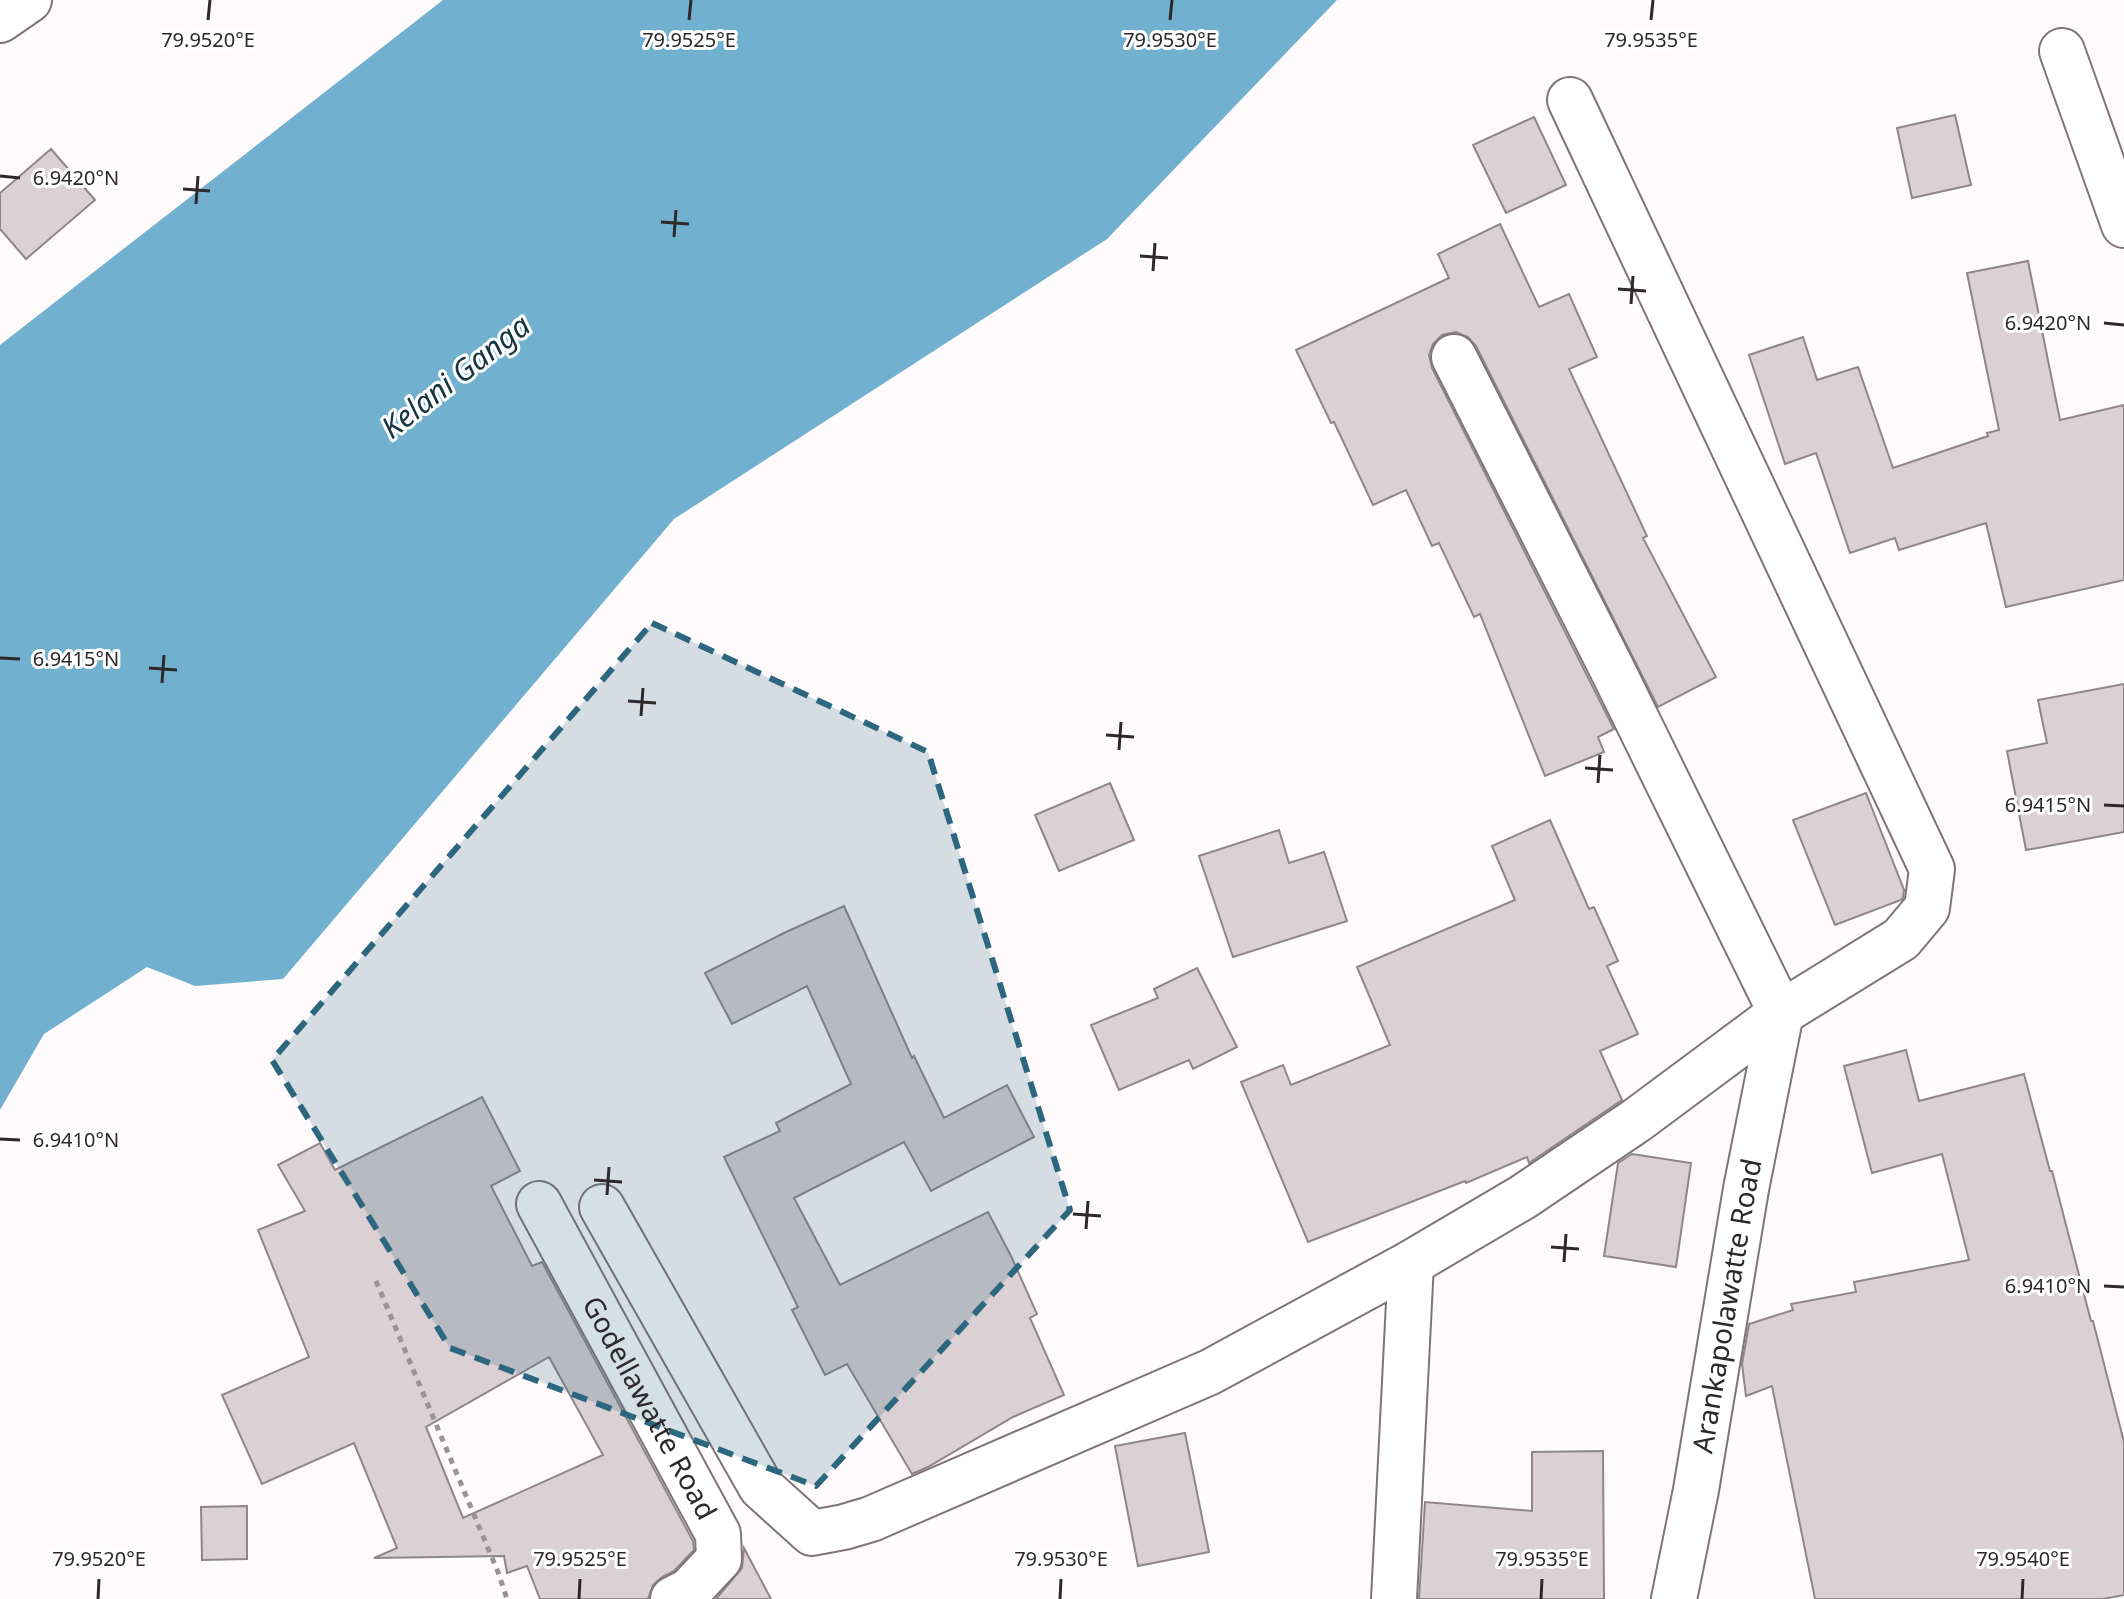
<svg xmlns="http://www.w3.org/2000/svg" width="2124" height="1599" font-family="'Noto Sans',sans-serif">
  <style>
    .water { fill: #71b0cf }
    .building { fill: #dbd0d4; stroke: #908689; stroke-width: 2; fill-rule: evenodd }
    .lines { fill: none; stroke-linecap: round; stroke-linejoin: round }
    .minor-casing { stroke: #7f7579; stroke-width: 48 }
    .path { stroke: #989495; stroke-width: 5; stroke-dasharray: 6 6; stroke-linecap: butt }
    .minor { stroke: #fff; stroke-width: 44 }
    .marked { fill: #2c667f; fill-opacity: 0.2; stroke: #2c667f; stroke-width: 6; stroke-dasharray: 16 10; stroke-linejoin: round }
    .ticks { fill: none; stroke: #2d292a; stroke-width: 3 }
    .labels { text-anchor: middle; stroke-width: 6; stroke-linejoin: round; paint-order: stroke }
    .street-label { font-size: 28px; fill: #2d292a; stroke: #fff }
    .water-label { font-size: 30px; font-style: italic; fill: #163442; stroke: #fff }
    .ticks-label { font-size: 20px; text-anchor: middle; fill: #2d292a; stroke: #fff; stroke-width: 6; stroke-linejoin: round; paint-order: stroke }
  </style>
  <rect width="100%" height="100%" fill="#fffafc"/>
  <path class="water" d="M 443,0 L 1337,0 L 1107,239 L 674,519 L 283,979 L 195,986 L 147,967 L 44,1034 L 0,1110 L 0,345 Z"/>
  <path class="building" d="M 1955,115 L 1971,185 L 1912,198 L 1897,128 Z
    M 1534,117 L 1566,185 L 1506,213 L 1473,145 Z
    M 51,149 L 95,200 L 26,259 L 0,229 L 0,193 Z
    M 1500,224 L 1539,307 L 1569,294 L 1597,357 L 1569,369 L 1647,536 L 1643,538 L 1716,677 L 1658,707 L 1476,346 L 1468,337 L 1456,332 L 1442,335 L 1433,344 L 1429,355 L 1432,368 L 1614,729 L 1598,737 L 1604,752 L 1545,776 L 1480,614 L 1474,617 L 1439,543 L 1432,546 L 1406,490 L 1373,505 L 1334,422 L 1331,423 L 1296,350 L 1449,278 L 1438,254 Z
    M 2028,261 L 2060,420 L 2124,405 L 2124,580 L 2006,607 L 1986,523 L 1899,550 L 1895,538 L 1850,553 L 1816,453 L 1785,464 L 1749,355 L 1803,337 L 1817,380 L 1858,367 L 1893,468 L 1988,436 L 1987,433 L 1999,430 L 1967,273 Z
    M 2124,684 L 2124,832 L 2026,850 L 2007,751 L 2047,743 L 2038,700 Z
    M 1110,783 L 1134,840 L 1059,871 L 1035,815 Z
    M 1866,793 L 1904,890 L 1903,898 L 1901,900 L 1835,925 L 1793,820 Z
    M 1550,820 L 1589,909 L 1594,907 L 1618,961 L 1607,966 L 1638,1034 L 1600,1051 L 1622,1100 L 1529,1163 L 1527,1157 L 1466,1183 L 1465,1181 L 1308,1242 L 1241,1082 L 1283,1065 L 1291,1085 L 1390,1045 L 1357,967 L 1515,900 L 1492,846 Z
    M 1279,830 L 1289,863 L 1324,852 L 1347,921 L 1233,957 L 1199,856 Z
    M 844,906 L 912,1058 L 914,1056 L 944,1118 L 1007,1085 L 1034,1137 L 931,1191 L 904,1142 L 794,1198 L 840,1285 L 988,1212 L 1011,1256 L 1037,1314 L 1030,1318 L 1064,1395 L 1013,1417 L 928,1467 L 912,1474 L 847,1364 L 825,1375 L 792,1310 L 798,1307 L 724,1157 L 780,1131 L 776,1123 L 851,1084 L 807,986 L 732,1024 L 705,973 L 786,932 Z
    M 1197,968 L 1237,1047 L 1193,1069 L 1189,1060 L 1119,1090 L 1091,1025 L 1158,998 L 1154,989 Z
    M 1906,1050 L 1919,1101 L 2024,1074 L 2050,1171 L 2052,1171 L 2091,1321 L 2093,1321 L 2124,1442 L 2124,1595 L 2103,1599 L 1815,1599 L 1772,1386 L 1746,1396 L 1742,1364 L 1749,1324 L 1793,1310 L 1791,1304 L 1856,1292 L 1854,1282 L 1969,1260 L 1942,1154 L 1872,1173 L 1844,1066 Z
    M 482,1097 L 520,1171 L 491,1186 L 532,1266 L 542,1262 L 693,1541 L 694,1550 L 674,1571 L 662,1577 L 653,1585 L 648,1599 L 540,1599 L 527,1566 L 507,1573 L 504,1556 L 374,1558 L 397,1548 L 354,1443 L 262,1484 L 222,1395 L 309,1357 L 258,1230 L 305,1211 L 278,1165 L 320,1143 L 335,1170 ZM 549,1357 L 603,1455 L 463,1518 L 426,1427 Z
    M 1632,1154 L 1691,1163 L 1676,1267 L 1604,1256 L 1618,1163 Z
    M 1185,1433 L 1209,1552 L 1138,1566 L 1115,1446 Z
    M 1603,1451 L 1604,1599 L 1419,1599 L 1425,1502 L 1532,1511 L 1532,1452 Z
    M 247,1506 L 247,1559 L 202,1560 L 201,1507 Z
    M 744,1548 L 771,1599 L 716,1599 L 742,1568 Z"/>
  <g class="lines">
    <defs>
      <g id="minor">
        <path d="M 0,20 L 29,0"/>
        <path d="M 2062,51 L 2124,225"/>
        <path d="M 1454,357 L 1612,669 L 1781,1013"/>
        <path id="s1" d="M 539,1204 L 718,1534 L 719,1559 L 689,1591 L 673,1599"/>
        <path d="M 602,1207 L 761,1487 L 812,1533 L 844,1527 L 871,1519 L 1210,1372 L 1411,1263 L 1523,1197 L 1637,1120 L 1781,1013 L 1901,939 L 1927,908 L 1932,869 L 1570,100"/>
        <path d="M 1394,1599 L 1411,1263"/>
        <path id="s2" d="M 1674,1599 L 1696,1490 L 1746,1189 L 1781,1013"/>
      </g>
    </defs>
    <use href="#minor" class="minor-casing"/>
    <path class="path" d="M 376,1281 L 498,1572 L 507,1599"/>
    <use href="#minor" class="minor"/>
  </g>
  <path class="marked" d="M 652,623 L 928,752 L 1070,1210 L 816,1486 L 450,1348 L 272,1060 Z"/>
  <path class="ticks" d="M 208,20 L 210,0M 689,20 L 691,0M 1170,20 L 1172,0M 1651,20 L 1653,0M 0,176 L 20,178M 183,189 L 210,191M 196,204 L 198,176M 661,222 L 689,224M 674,237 L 676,210M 1140,256 L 1168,258M 1153,271 L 1155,243M 1618,289 L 1646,291M 1631,304 L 1633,276M 2104,323 L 2124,325M 0,658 L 20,659M 149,668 L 177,670M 162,683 L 164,655M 628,701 L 656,703M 641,716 L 643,688M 1106,735 L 1134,737M 1119,750 L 1121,722M 1585,768 L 1613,770M 1598,783 L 1600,755M 2104,805 L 2124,806M 0,1139 L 20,1140M 594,1180 L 622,1182M 607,1195 L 609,1167M 1073,1214 L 1101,1216M 1086,1229 L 1088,1201M 1551,1247 L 1579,1249M 1564,1262 L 1566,1234M 2104,1286 L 2124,1287M 98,1599 L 99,1579M 579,1599 L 580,1579M 1060,1599 L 1061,1579M 1541,1599 L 1542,1579M 2022,1599 L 2023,1579"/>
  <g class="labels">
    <g class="street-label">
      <text dy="10" stroke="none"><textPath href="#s2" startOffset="298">Arankapolawatte Road</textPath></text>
      <text dy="10" stroke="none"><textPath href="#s1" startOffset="232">Godellawatte Road</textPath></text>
    </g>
    <g class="water-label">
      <text transform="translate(456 377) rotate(-38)" y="10">Kelani Ganga</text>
    </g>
  </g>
  <g class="ticks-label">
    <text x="208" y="47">79.9520°E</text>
    <text x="689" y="47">79.9525°E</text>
    <text x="1170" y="47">79.9530°E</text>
    <text x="1651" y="47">79.9535°E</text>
    <text x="76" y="185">6.9420°N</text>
    <text x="2048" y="330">6.9420°N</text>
    <text x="76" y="666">6.9415°N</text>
    <text x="2048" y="812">6.9415°N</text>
    <text x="76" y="1147">6.9410°N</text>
    <text x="2048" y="1293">6.9410°N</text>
    <text x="99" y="1566">79.9520°E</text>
    <text x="580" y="1566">79.9525°E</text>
    <text x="1061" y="1566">79.9530°E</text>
    <text x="1542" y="1566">79.9535°E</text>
    <text x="2023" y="1566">79.9540°E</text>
  </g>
</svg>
